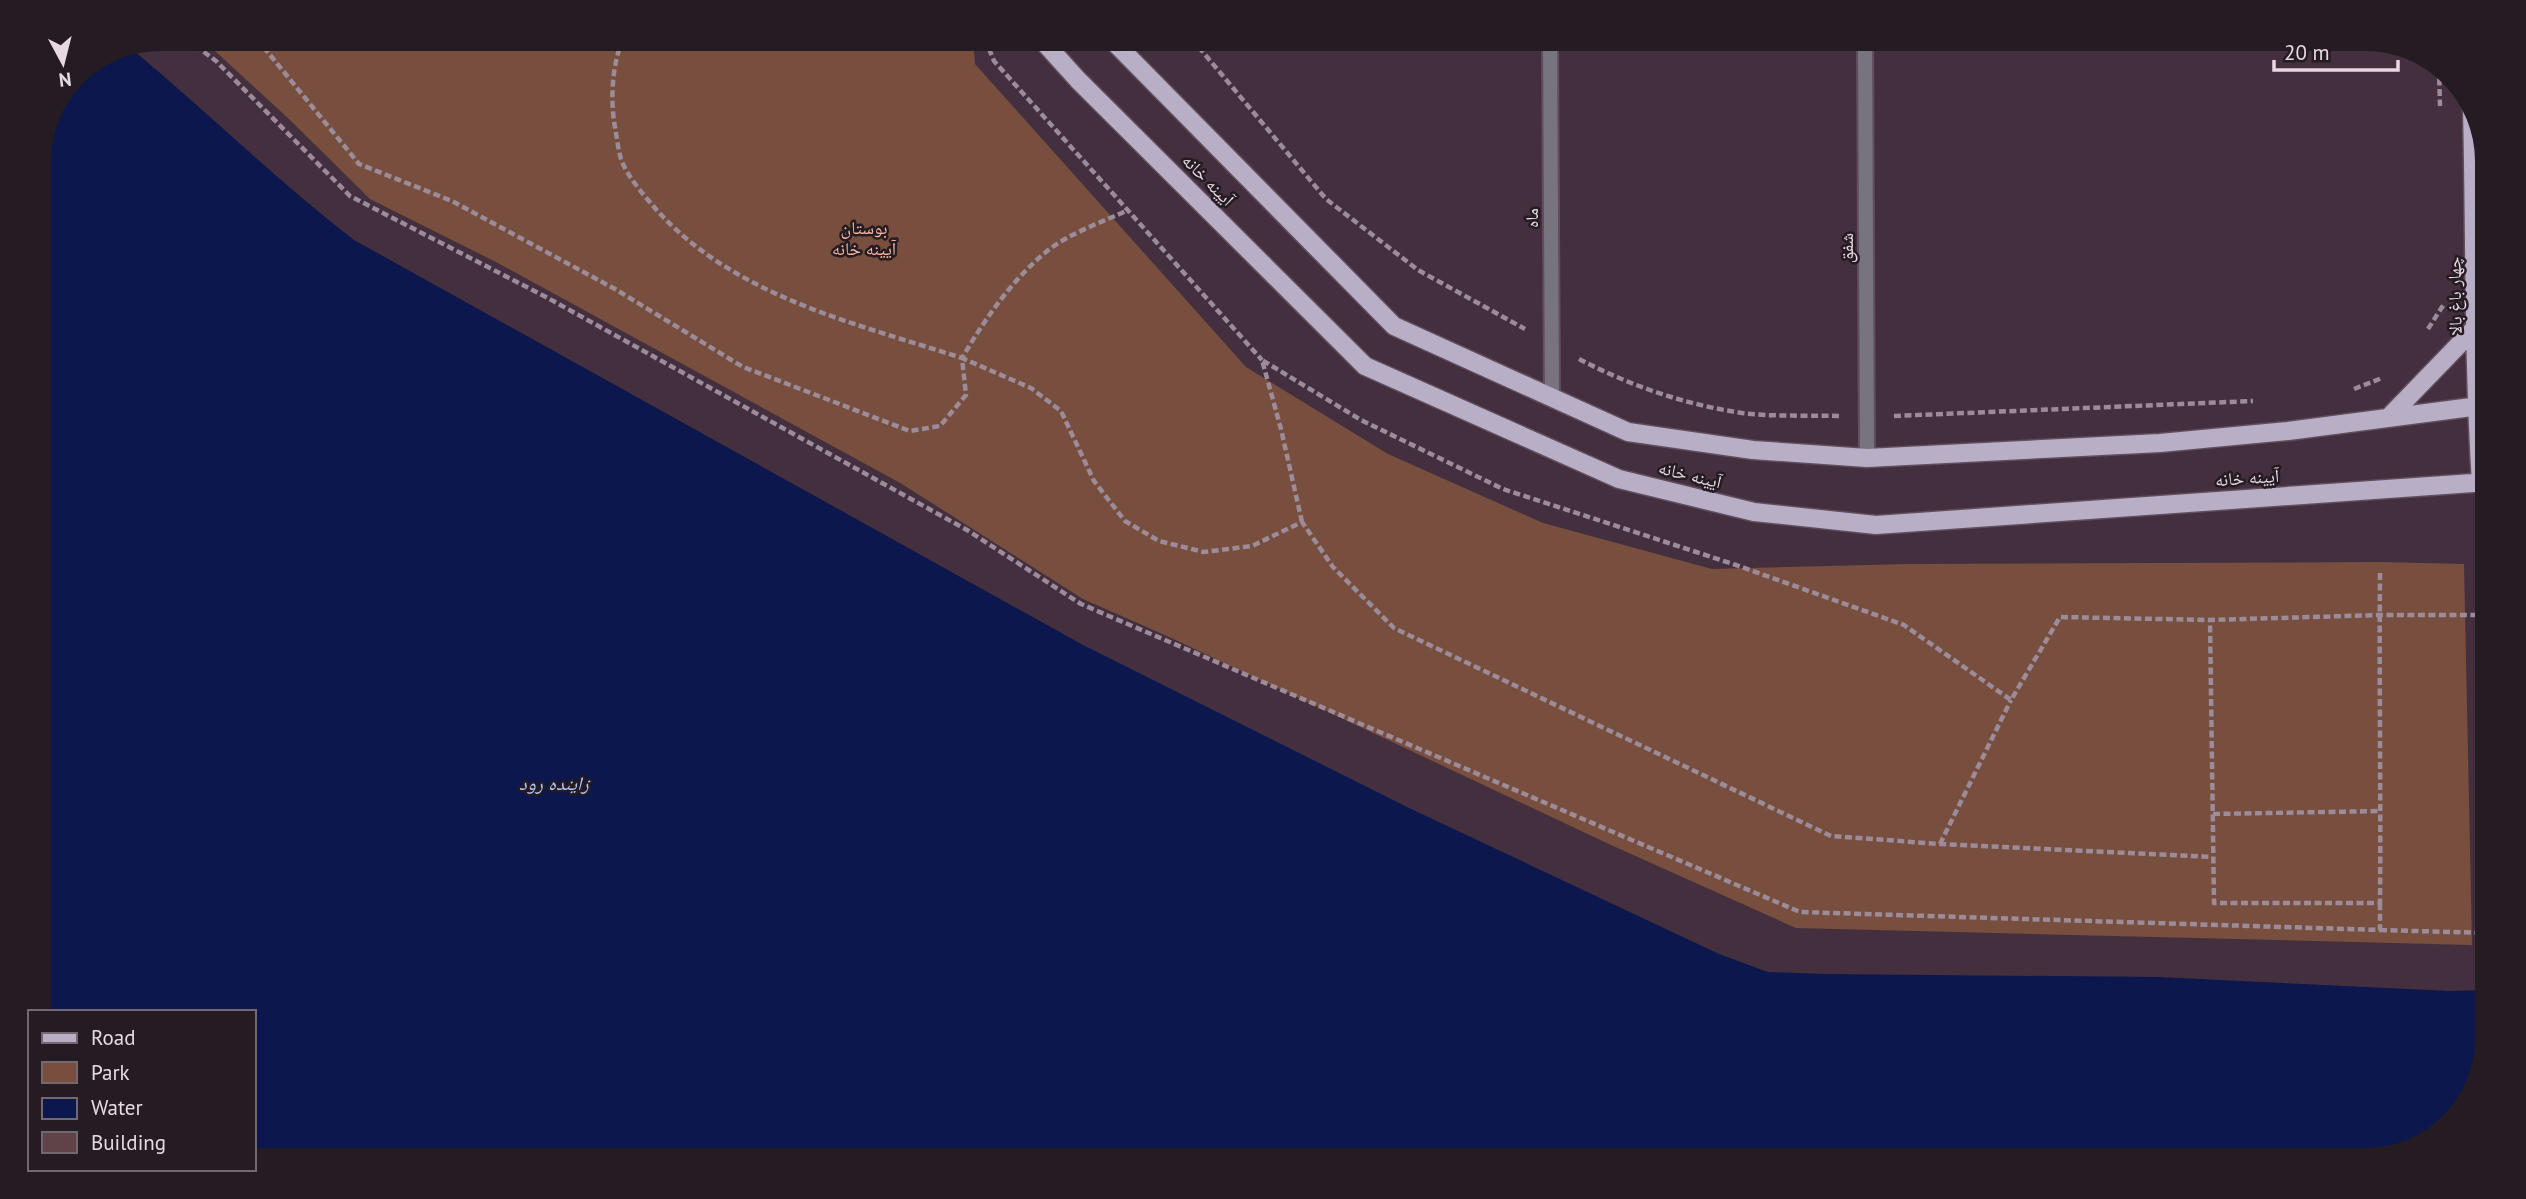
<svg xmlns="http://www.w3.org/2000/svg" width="2526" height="1199" font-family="'PT Sans','Noto Naskh Arabic',sans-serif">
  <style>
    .green { fill: #784f3f }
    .water { fill: #0b174d }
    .building { fill: #604348 }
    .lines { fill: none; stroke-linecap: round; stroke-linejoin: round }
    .street-casing { stroke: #614e5d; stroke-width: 18 }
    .primary-casing { stroke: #614e5d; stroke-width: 21 }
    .path { stroke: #9c8b98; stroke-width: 4.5; stroke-dasharray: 7 3.5; stroke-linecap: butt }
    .street { stroke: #78747f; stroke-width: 14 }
    .primary { stroke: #b8afc7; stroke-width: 18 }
    .labels { text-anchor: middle; stroke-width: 5; stroke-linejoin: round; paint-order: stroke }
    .street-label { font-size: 18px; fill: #e7d9e4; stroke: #251b22 }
    .park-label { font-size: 18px; fill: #f6b9a2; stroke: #251b22 }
    .water-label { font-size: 19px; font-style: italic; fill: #b2c7fc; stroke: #251b22 }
  </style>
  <rect width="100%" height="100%" fill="#442f3f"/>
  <path class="green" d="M 202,39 L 973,39 L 975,64 L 1246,367 L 1388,454 L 1543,523 L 1712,569 L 1907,564 L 2381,562 L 2464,564 L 2472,945 L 1796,928 L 1611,845 L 1167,636 L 1083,599 L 902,484 L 496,262 L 370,199 L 290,120 Z"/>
  <path class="water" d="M 127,45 C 204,109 275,179 354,240 L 1083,645 L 1409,808 L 1719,954 L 1768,972 L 1824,974 L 2158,977 L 2450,991 L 2487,990 L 2487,1038 L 2475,1092 L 2433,1140 L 2366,1160 L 254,1160 L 254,1012 L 39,1012 L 39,153 L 75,74 L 114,48 Z"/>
  <path class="building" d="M 2479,969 L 2487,969 L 2488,1038 L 2481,1066 Z"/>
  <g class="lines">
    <defs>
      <path id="street" d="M 1550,39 L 1552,398
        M 1865,39 L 1867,458"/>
      <path id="primary" d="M 1041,39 L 1078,80 L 1365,366 L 1619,479 L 1754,512 L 1876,525 L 2487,482
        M 1111,39 L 1394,326 L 1628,432 L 1753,450 L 1867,458 L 2160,443 L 2288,431 L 2487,405
        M 2472,108 C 2475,233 2473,358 2481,483
        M 2388,418 L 2477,326"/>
    </defs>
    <use href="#street" class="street-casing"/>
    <use href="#primary" class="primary-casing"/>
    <path class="path" d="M 187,39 L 216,61 L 350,196 L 546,297 L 967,530 L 1081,604 L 1800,912 L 2380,930 L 2380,903
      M 257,39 L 359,164 L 452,201 L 615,289 L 743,367 L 910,431 L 940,426 L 966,395 L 962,358 L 1031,388 L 1061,411 L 1094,481 L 1125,521 L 1159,541 L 1204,552 L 1252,546 L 1302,522 L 1333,567 L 1394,628 L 1831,836 L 1940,844 L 2212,857
      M 623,39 C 612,64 610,100 615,127 C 617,138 618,149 621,159 C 627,176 643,194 654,207 C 732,296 854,323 962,358 C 985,319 1011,281 1046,252 C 1067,234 1103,222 1128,210
      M 805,39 L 865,39
      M 985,39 L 994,61 L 1262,360
      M 1192,39 L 1326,199 L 1418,270 L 1525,329
      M 2439,68 L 2440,106
      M 2428,329 L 2444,304
      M 1579,359 C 1631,386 1683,404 1742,413 C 1774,417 1808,415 1840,416
      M 2354,389 L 2382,378
      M 1894,416 L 2253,401
      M 1302,522 L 1281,429 L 1262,360 L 1361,420 L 1503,489 L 1736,565 L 1904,625 L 2011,700 L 2060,617 L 2210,620
      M 2380,573 C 2379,683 2381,793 2380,903 L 2214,903 L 2210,620 L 2380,615 L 2487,615
      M 2213,814 L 2381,811
      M 1940,844 L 2011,700
      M 2380,930 L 2487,933"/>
    <use href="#street" class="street"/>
    <use href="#primary" class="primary"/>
  </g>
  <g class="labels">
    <g class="street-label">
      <text transform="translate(1208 180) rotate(45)" y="6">آیینه خانه</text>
      <text transform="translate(1532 218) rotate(-90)" y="6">ماه</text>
      <text transform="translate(1847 248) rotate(-90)" y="6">شفق</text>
      <text transform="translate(2455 296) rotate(-91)" y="6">چهار باغ بالا</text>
      <text transform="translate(1690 475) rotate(14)" y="6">آیینه خانه</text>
      <text transform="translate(2247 478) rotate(-4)" y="6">آیینه خانه</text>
    </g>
    <g class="park-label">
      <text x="864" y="234">بوستان<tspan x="864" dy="21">آیینه خانه</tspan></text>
    </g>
    <g class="water-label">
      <text x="554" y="790">زاینده رود</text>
    </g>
  </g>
  <path d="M0 0H2526V1199H0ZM161 51H2365A110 110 0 0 1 2475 161V1038A110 110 0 0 1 2365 1148H161A110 110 0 0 1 51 1038V161A110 110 0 0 1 161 51Z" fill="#251b22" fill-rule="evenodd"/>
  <rect x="28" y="1010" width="228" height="161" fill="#251b22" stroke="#736770" stroke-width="2"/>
  <rect x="42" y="1033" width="35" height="10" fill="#b8afc7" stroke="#736770" stroke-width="2"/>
  <text x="91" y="1045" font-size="21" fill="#e7d9e4">Road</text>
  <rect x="42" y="1062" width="35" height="21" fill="#784f3f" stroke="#736770" stroke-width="2"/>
  <text x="91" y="1080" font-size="21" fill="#e7d9e4">Park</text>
  <rect x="42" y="1098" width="35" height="21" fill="#0b174d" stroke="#736770" stroke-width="2"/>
  <text x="91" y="1115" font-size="21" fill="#e7d9e4">Water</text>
  <rect x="42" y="1132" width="35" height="21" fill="#604348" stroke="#736770" stroke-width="2"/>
  <text x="91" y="1150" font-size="21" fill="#e7d9e4">Building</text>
  <g transform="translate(63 63) rotate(173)" stroke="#251b22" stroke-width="5" paint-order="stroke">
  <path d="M0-5L12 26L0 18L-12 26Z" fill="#e7d9e4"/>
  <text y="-10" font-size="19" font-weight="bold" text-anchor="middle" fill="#e7d9e4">N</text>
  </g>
  <path d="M2274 60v10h124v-10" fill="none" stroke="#e7d9e4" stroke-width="3.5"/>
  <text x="2284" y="60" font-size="21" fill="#e7d9e4" stroke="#251b22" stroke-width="5" paint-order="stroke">20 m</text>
</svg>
